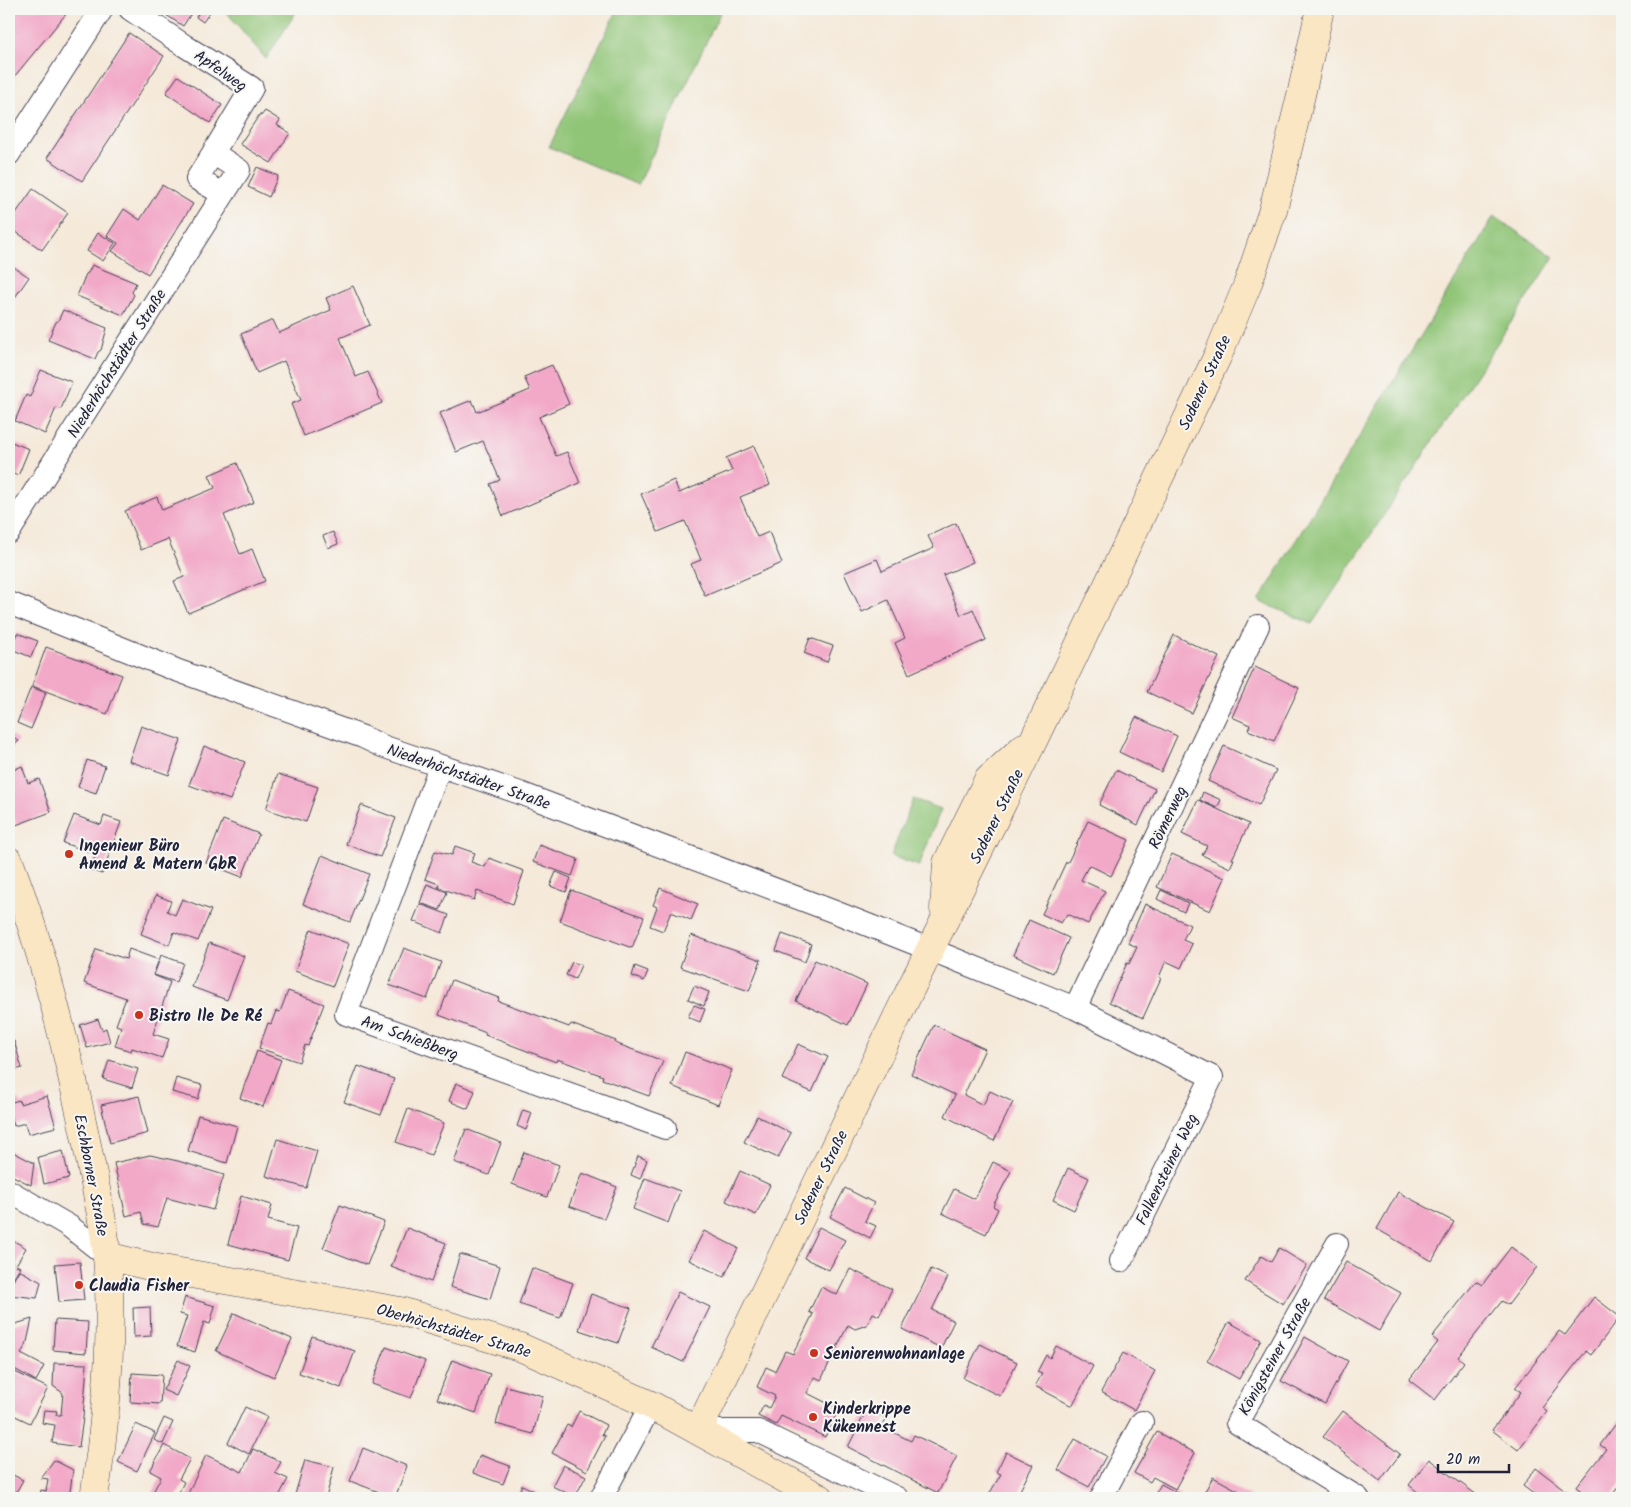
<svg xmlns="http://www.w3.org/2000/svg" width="1631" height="1507" font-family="Kalam,sans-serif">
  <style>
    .green { fill: #90c577; stroke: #597459 }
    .building { fill: #f2a8c7 }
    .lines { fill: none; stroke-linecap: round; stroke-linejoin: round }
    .street-casing { stroke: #424053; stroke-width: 24 }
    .secondary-casing { stroke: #424053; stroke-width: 29 }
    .street { stroke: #fff; stroke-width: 22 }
    .secondary { stroke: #fbe6c4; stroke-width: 28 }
    .poi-dot { fill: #c8321e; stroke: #f6f6f2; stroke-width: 2 }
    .labels { text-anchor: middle; stroke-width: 4; stroke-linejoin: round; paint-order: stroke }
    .street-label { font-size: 16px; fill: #22223b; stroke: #f6f6f2 }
    .poi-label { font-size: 16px; font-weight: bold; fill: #22223b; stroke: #f6f6f2; text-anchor: start }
  </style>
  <rect width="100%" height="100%" fill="#f6f6f2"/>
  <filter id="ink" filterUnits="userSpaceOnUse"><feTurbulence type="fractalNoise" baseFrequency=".02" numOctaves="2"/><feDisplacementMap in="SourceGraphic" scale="10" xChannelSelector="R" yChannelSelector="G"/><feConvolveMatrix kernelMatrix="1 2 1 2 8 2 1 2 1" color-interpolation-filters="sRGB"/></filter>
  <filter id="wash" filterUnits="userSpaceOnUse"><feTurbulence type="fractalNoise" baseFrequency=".0096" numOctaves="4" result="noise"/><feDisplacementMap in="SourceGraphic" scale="20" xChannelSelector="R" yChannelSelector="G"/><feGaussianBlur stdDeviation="1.12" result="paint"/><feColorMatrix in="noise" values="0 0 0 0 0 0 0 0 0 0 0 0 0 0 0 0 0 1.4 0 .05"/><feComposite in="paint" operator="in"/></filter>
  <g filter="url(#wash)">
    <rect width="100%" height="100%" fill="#f5e9d9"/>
    <path class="green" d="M 224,9 L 298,9 L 266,59 Z
      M 618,9 L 722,9 L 638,185 L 549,147 Z
      M 1494,216 L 1554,257 L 1312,624 L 1259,601 Z
      M 913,799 L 941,809 L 919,866 L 891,856 Z"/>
    <g id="blocks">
      <path class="building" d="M 16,9 L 70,9 L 9,83 L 9,18 Z
        M 157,9 L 194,9 L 183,26 Z
        M 201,9 L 212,9 L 203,22 L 196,17 Z
        M 129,33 L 164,56 L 82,181 L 47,158 Z
        M 178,76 L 222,105 L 210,123 L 166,93 Z
        M 265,111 L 280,120 L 277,125 L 290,133 L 271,163 L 240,144 L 260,114 L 261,116 Z
        M 257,167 L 278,176 L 269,197 L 248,187 Z
        M 162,185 L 193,204 L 148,274 L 112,251 L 118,243 L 107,236 L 124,209 L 140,220 Z
        M 33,189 L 68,213 L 42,250 L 9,227 L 9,223 Z
        M 98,233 L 115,243 L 103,261 L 87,251 Z
        M 9,264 L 29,277 L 9,306 Z
        M 92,265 L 136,283 L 132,292 L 134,295 L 123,315 L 77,296 L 86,274 L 88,273 Z
        M 353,286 L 370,325 L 340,338 L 356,377 L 368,372 L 382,403 L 304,436 L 291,404 L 301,400 L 284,361 L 257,373 L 241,334 L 273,320 L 279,333 L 331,310 L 326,298 Z
        M 63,310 L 107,328 L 101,350 L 98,352 L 95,359 L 48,340 L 56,322 L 58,321 Z
        M 552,365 L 569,404 L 539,417 L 556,456 L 567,452 L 580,483 L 503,516 L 490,484 L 500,480 L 483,441 L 456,452 L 440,413 L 472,400 L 477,412 L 530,390 L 524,377 Z
        M 41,370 L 72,382 L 61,409 L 56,408 L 45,434 L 15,421 L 26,395 L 30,397 Z
        M 9,441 L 29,449 L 18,476 L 9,472 Z
        M 754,446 L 770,485 L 740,497 L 757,537 L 769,532 L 782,563 L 705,596 L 691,564 L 701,560 L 685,521 L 658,532 L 641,494 L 674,480 L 679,493 L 732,471 L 726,458 Z
        M 237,463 L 254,502 L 224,515 L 240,554 L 252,549 L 265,581 L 188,613 L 174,581 L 184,577 L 168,539 L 141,550 L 125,511 L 157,497 L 162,510 L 215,488 L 209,475 Z
        M 956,523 L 973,562 L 943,575 L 961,615 L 973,609 L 986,640 L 909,674 L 895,643 L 905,638 L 888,600 L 862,612 L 844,573 L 877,559 L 882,571 L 934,548 L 928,536 Z
        M 333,532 L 338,544 L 328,548 L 323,536 Z
        M 17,633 L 38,641 L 31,657 L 11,649 Z
        M 1174,635 L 1219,657 L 1192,713 L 1147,692 Z
        M 810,638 L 833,646 L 827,662 L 804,653 Z
        M 46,647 L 122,675 L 107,714 L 32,686 Z
        M 1255,667 L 1299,688 L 1274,741 L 1248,730 L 1250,725 L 1232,717 Z
        M 31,687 L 46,693 L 31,729 L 17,723 Z
        M 1136,717 L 1177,736 L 1161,772 L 1119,752 Z
        M 141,726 L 181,740 L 169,775 L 129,761 Z
        M 9,734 L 19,741 L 9,749 Z
        M 204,746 L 245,762 L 230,800 L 189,785 Z
        M 1224,746 L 1276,770 L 1259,805 L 1208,781 Z
        M 87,760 L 105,766 L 96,793 L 78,787 Z
        M 22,766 L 28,783 L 39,779 L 51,812 L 16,825 L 9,804 L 9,772 Z
        M 1116,770 L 1155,789 L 1138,825 L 1099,805 Z
        M 278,774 L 318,787 L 306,822 L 266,809 Z
        M 1203,792 L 1221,800 L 1217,808 L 1200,800 Z
        M 1198,800 L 1249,824 L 1232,859 L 1234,859 L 1230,868 L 1202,855 L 1207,846 L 1182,834 Z
        M 361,805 L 396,818 L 380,857 L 346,844 Z
        M 74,815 L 101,825 L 104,816 L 121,822 L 102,874 L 90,870 L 96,854 L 63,843 Z
        M 223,820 L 259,834 L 242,877 L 206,863 Z
        M 1088,821 L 1129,840 L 1111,876 L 1089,865 L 1081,880 L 1105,891 L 1088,924 L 1067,914 L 1061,923 L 1042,914 L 1066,862 L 1068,862 Z
        M 539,845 L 578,859 L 572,876 L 533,862 Z
        M 455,846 L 475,853 L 471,862 L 485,867 L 489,858 L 524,871 L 513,904 L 477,891 L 474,900 L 438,887 L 439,884 L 425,879 L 435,851 L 452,855 Z
        M 1172,854 L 1225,878 L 1210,911 L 1157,887 Z
        M 322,855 L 369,874 L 350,922 L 303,904 Z
        M 556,872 L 571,878 L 566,892 L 550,886 Z
        M 427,884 L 447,892 L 440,910 L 420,903 Z
        M 660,888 L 698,904 L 691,920 L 671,912 L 663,931 L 650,926 L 657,907 L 653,905 Z
        M 571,890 L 644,917 L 632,948 L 560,921 Z
        M 1161,890 L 1188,903 L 1184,912 L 1157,899 Z
        M 156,895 L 171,901 L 167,911 L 175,915 L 182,899 L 211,910 L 198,941 L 174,932 L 169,945 L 141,934 Z
        M 420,904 L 449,915 L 442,933 L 413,921 Z
        M 1145,904 L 1190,925 L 1183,940 L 1192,944 L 1181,968 L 1166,961 L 1159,977 L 1161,978 L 1143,1018 L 1109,1002 L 1127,963 L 1129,964 L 1137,947 L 1128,943 Z
        M 1029,920 L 1069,938 L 1053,973 L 1013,955 Z
        M 311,929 L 349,944 L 333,986 L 295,971 Z
        M 782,934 L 811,944 L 805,962 L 776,951 Z
        M 691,935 L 761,960 L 749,991 L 680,967 Z
        M 209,943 L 244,956 L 227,1000 L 192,987 Z
        M 404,948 L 441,962 L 427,999 L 389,985 Z
        M 96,949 L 126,959 L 129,949 L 159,960 L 153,975 L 170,982 L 153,1034 L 169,1039 L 162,1058 L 132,1048 L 131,1051 L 115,1046 L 121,1027 L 116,1025 L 126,998 L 84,983 Z
        M 161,955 L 183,963 L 176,982 L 154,975 Z
        M 815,960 L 867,984 L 848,1025 L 796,1001 Z
        M 572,962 L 581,965 L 575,979 L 566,975 Z
        M 635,966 L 648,971 L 644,981 L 632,976 Z
        M 452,980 L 499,998 L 498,1001 L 569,1027 L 571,1024 L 616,1041 L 615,1043 L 663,1061 L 649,1096 L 602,1079 L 603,1076 L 557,1059 L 556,1062 L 485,1035 L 486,1033 L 439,1015 Z
        M 694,986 L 709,992 L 704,1006 L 688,999 Z
        M 288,991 L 324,1004 L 308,1046 L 305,1045 L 299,1062 L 259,1048 L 268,1023 L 271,1024 L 276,1011 L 280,1012 Z
        M 694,1005 L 705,1009 L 700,1022 L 688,1017 Z
        M 98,1019 L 102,1030 L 106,1028 L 110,1042 L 87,1048 L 80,1025 Z
        M 934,1025 L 985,1049 L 964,1095 L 983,1105 L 990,1091 L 1013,1102 L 994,1141 L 945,1116 L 955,1095 L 911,1074 Z
        M 14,1041 L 22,1068 L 9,1072 L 9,1042 Z
        M 798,1044 L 828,1057 L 812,1092 L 782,1079 Z
        M 257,1051 L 281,1060 L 263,1107 L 240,1098 Z
        M 685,1052 L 732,1070 L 718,1105 L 672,1086 Z
        M 109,1060 L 138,1069 L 132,1088 L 103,1079 Z
        M 358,1066 L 394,1079 L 381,1115 L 344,1102 Z
        M 176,1078 L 202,1085 L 198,1099 L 172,1092 Z
        M 456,1083 L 475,1091 L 468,1109 L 449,1101 Z
        M 47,1096 L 56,1127 L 28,1134 L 25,1123 L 14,1126 L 12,1118 L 9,1119 L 9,1103 L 19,1100 L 20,1104 Z
        M 139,1096 L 148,1133 L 110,1143 L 101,1105 Z
        M 408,1109 L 444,1123 L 431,1155 L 396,1142 Z
        M 523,1110 L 532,1113 L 526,1130 L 517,1126 Z
        M 198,1115 L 237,1126 L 227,1163 L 188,1151 Z
        M 757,1116 L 791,1133 L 778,1158 L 744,1142 Z
        M 466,1129 L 501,1143 L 489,1175 L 454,1162 Z
        M 277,1139 L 317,1151 L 306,1188 L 266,1176 Z
        M 9,1150 L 34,1163 L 31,1185 L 9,1174 Z
        M 63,1151 L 69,1178 L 44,1184 L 38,1157 Z
        M 524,1152 L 559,1165 L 547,1197 L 512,1184 Z
        M 150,1155 L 178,1161 L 224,1175 L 213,1210 L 167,1198 L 158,1227 L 144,1224 L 141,1212 L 126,1216 L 114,1163 Z
        M 638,1156 L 647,1160 L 640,1179 L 631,1175 Z
        M 993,1162 L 1011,1171 L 993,1206 L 998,1209 L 986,1234 L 942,1213 L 954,1189 L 975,1199 Z
        M 1068,1168 L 1089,1178 L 1074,1210 L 1053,1200 Z
        M 740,1171 L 770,1185 L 756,1215 L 726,1201 Z
        M 582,1173 L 617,1187 L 604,1219 L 569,1206 Z
        M 645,1178 L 680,1191 L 668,1223 L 633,1209 Z
        M 845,1188 L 874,1203 L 865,1221 L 876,1226 L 870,1238 L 830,1217 Z
        M 1398,1192 L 1454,1222 L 1432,1261 L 1377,1229 Z
        M 241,1196 L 272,1205 L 268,1220 L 297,1228 L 288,1260 L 228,1244 Z
        M 340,1205 L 384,1222 L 367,1265 L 323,1248 Z
        M 819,1227 L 845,1240 L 829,1270 L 804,1258 Z
        M 407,1228 L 446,1243 L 431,1282 L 391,1267 Z
        M 704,1231 L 738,1248 L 724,1277 L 689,1260 Z
        M 9,1238 L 26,1248 L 16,1265 L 20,1267 L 9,1285 Z
        M 1511,1247 L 1537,1267 L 1508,1305 L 1502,1301 L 1458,1357 L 1464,1362 L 1435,1400 L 1409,1380 L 1438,1342 L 1432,1337 L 1476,1281 L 1482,1285 Z
        M 1279,1248 L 1307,1265 L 1283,1304 L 1245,1281 L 1261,1256 L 1271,1262 Z
        M 460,1254 L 500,1266 L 490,1299 L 450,1287 Z
        M 80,1262 L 84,1300 L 59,1302 L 55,1264 Z
        M 1346,1262 L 1401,1293 L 1379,1331 L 1324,1300 Z
        M 532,1268 L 573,1283 L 560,1318 L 519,1304 Z
        M 850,1269 L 892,1289 L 879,1316 L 873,1313 L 867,1325 L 855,1329 L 848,1325 L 821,1380 L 815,1377 L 807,1393 L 839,1409 L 825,1437 L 781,1416 L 776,1425 L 758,1416 L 764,1405 L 769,1408 L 775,1396 L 757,1387 L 766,1367 L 775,1371 L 785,1351 L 793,1354 L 813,1314 L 809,1312 L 821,1287 L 837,1295 Z
        M 931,1269 L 948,1277 L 932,1310 L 954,1321 L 941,1348 L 902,1329 Z
        M 19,1270 L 41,1282 L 37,1298 L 9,1295 L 9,1288 Z
        M 678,1292 L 710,1307 L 683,1362 L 651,1347 Z
        M 591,1294 L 631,1308 L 618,1343 L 579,1330 Z
        M 185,1297 L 215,1306 L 210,1324 L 204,1322 L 195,1352 L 177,1346 L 187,1316 L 180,1314 Z
        M 1594,1297 L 1620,1317 L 1591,1355 L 1586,1351 L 1571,1370 L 1542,1408 L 1547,1412 L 1518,1450 L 1492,1430 L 1521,1392 L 1515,1388 L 1545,1350 L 1559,1331 L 1565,1335 Z
        M 150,1307 L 151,1336 L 134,1337 L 133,1308 Z
        M 234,1313 L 292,1339 L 274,1377 L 216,1351 Z
        M 32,1319 L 27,1342 L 21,1354 L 44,1366 L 36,1381 L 9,1366 L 9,1326 Z
        M 55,1320 L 88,1322 L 86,1353 L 53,1350 Z
        M 1229,1322 L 1261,1340 L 1239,1379 L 1207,1361 Z
        M 312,1336 L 355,1351 L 341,1388 L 299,1373 Z
        M 1305,1337 L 1348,1361 L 1325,1404 L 1281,1381 Z
        M 980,1344 L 1017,1362 L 1000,1396 L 963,1378 Z
        M 1056,1346 L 1093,1366 L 1072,1406 L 1035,1386 L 1042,1374 L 1037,1372 L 1046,1355 L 1050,1358 Z
        M 386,1347 L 425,1361 L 411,1398 L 372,1384 Z
        M 1123,1353 L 1155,1371 L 1134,1410 L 1101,1392 Z
        M 178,1360 L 190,1366 L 176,1396 L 163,1390 Z
        M 452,1360 L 490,1374 L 476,1413 L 437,1399 Z
        M 54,1363 L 87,1364 L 83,1418 L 79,1447 L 52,1443 L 55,1425 L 42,1423 L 44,1410 L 57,1411 L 56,1415 L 61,1415 L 63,1393 L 53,1386 Z
        M 9,1369 L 48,1388 L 30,1423 L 9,1413 Z
        M 132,1373 L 162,1375 L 160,1404 L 130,1402 Z
        M 506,1386 L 543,1396 L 533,1434 L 496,1424 Z
        M 245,1407 L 267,1417 L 249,1454 L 228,1443 Z
        M 867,1409 L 887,1418 L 882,1427 L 911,1441 L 914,1435 L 957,1456 L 938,1493 L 848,1447 Z
        M 579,1411 L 606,1425 L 602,1435 L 605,1436 L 587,1471 L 552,1453 L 567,1425 L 571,1427 Z
        M 1343,1411 L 1400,1454 L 1380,1481 L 1323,1437 Z
        M 1622,1416 L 1622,1482 L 1610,1498 L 1591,1498 L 1576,1487 L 1606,1449 L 1600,1445 Z
        M 164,1418 L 173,1422 L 163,1444 L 154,1440 Z
        M 136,1424 L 155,1433 L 137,1471 L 118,1462 Z
        M 1157,1432 L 1195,1453 L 1175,1489 L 1153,1477 L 1150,1482 L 1134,1473 Z
        M 1075,1439 L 1106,1456 L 1089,1487 L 1058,1470 Z
        M 164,1445 L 190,1459 L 179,1479 L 184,1482 L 176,1498 L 150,1498 L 161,1477 L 150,1471 Z
        M 363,1448 L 407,1466 L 395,1498 L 350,1481 Z
        M 253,1449 L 281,1462 L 275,1473 L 288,1479 L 278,1498 L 240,1498 L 231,1494 L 229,1498 L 186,1498 L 206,1455 L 242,1472 Z
        M 1006,1452 L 1033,1465 L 1016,1498 L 987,1498 L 1001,1474 L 996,1472 Z
        M 480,1455 L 510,1466 L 503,1484 L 473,1473 Z
        M 1429,1459 L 1447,1473 L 1481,1498 L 1425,1498 L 1409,1485 Z
        M 54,1460 L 73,1470 L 69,1498 L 39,1498 L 41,1490 L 46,1491 L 48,1479 L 41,1478 Z
        M 305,1460 L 334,1467 L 326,1498 L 294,1498 Z
        M 563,1465 L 586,1476 L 575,1497 L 552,1486 Z
        M 1536,1468 L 1576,1498 L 1539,1498 L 1523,1486 Z
        M 9,1473 L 23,1480 L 13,1498 L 9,1498 Z
        M 1213,1477 L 1252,1498 L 1201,1498 Z
        M 1161,1484 L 1181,1495 L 1180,1498 L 1153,1498 Z
        M 522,1485 L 549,1498 L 516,1498 Z"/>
    </g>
  </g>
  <g filter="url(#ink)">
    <use href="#blocks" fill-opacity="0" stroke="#424053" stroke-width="1"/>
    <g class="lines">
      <defs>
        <path id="street" d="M 130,9 L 185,46 L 252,88 L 213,153
          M 9,154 L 102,9
          M 9,532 C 85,412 162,291 239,170 L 213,153 L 197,179 L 223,194
          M 9,603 L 176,670 L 363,737 L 382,746 L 520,793 L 835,912 L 949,957 L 1075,1008 L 1212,1077 L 1121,1261
          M 440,767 L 346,1014 L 665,1128
          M 1075,1008 L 1258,626
          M 9,1191 L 69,1226 L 107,1256
          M 1337,1244 L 1237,1423 L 1358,1498
          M 698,1431 L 758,1431 L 897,1498
          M 601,1498 L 651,1405
          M 1101,1498 L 1142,1422"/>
        <path id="secondary" d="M 9,861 C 44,953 67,1049 87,1145 C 94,1181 104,1221 107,1257 C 114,1335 106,1421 94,1498
          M 944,909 L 947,863 L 988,780 L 1024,747
          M 107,1256 L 157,1268 L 400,1311 L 520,1347 L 651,1405 L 820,1498
          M 698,1431 L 911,988 L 1035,737 L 1218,355 L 1247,286 L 1273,210 L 1301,95 L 1320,9"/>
      </defs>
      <use href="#street" class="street-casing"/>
      <use href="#secondary" class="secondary-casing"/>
      <use href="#street" class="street"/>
      <use href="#secondary" class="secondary"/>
    </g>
  </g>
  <g class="poi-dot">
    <circle cx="69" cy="854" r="5"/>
    <circle cx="139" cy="1015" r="5"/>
    <circle cx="79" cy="1285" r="5"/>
    <circle cx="814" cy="1353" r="5"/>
    <circle cx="813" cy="1417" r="5"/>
  </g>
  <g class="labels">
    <g class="street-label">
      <text transform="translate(221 70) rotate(35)" y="6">Apfelweg</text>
      <text transform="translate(116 363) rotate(-58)" y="6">Niederhöchstädter Straße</text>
      <text transform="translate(1204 382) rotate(-65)" y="6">Sodener Straße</text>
      <text transform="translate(469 776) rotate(19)" y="6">Niederhöchstädter Straße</text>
      <text transform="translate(996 816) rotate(-64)" y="6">Sodener Straße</text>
      <text transform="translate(1167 817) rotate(-64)" y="6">Römerweg</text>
      <text transform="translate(410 1037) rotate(20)" y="6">Am Schießberg</text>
      <text transform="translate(1166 1169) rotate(-64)" y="6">Falkensteiner Weg</text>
      <text transform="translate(92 1175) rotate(79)" y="6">Eschborner Straße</text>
      <text transform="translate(820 1177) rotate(-64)" y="6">Sodener Straße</text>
      <text transform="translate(454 1330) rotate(16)" y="6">Oberhöchstädter Straße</text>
      <text transform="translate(1274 1356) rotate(-61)" y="6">Königsteiner Straße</text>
    </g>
    <g class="poi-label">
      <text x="79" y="851">Ingenieur Büro<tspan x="79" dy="18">Amend &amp; Matern GbR</tspan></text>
      <text x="149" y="1021">Bistro Ile De Ré</text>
      <text x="89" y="1291">Claudia Fisher</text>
      <text x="824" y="1359">Seniorenwohnanlage</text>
      <text x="823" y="1414">Kinderkrippe<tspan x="823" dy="18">Kükennest</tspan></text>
    </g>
  </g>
  <rect width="1631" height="1507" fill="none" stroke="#f6f6f2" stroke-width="30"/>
  <path d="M1438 1464v8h71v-8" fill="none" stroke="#22223b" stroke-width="2.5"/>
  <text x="1446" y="1464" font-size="15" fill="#22223b" stroke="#f6f6f2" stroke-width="4" paint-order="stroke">20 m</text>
</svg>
